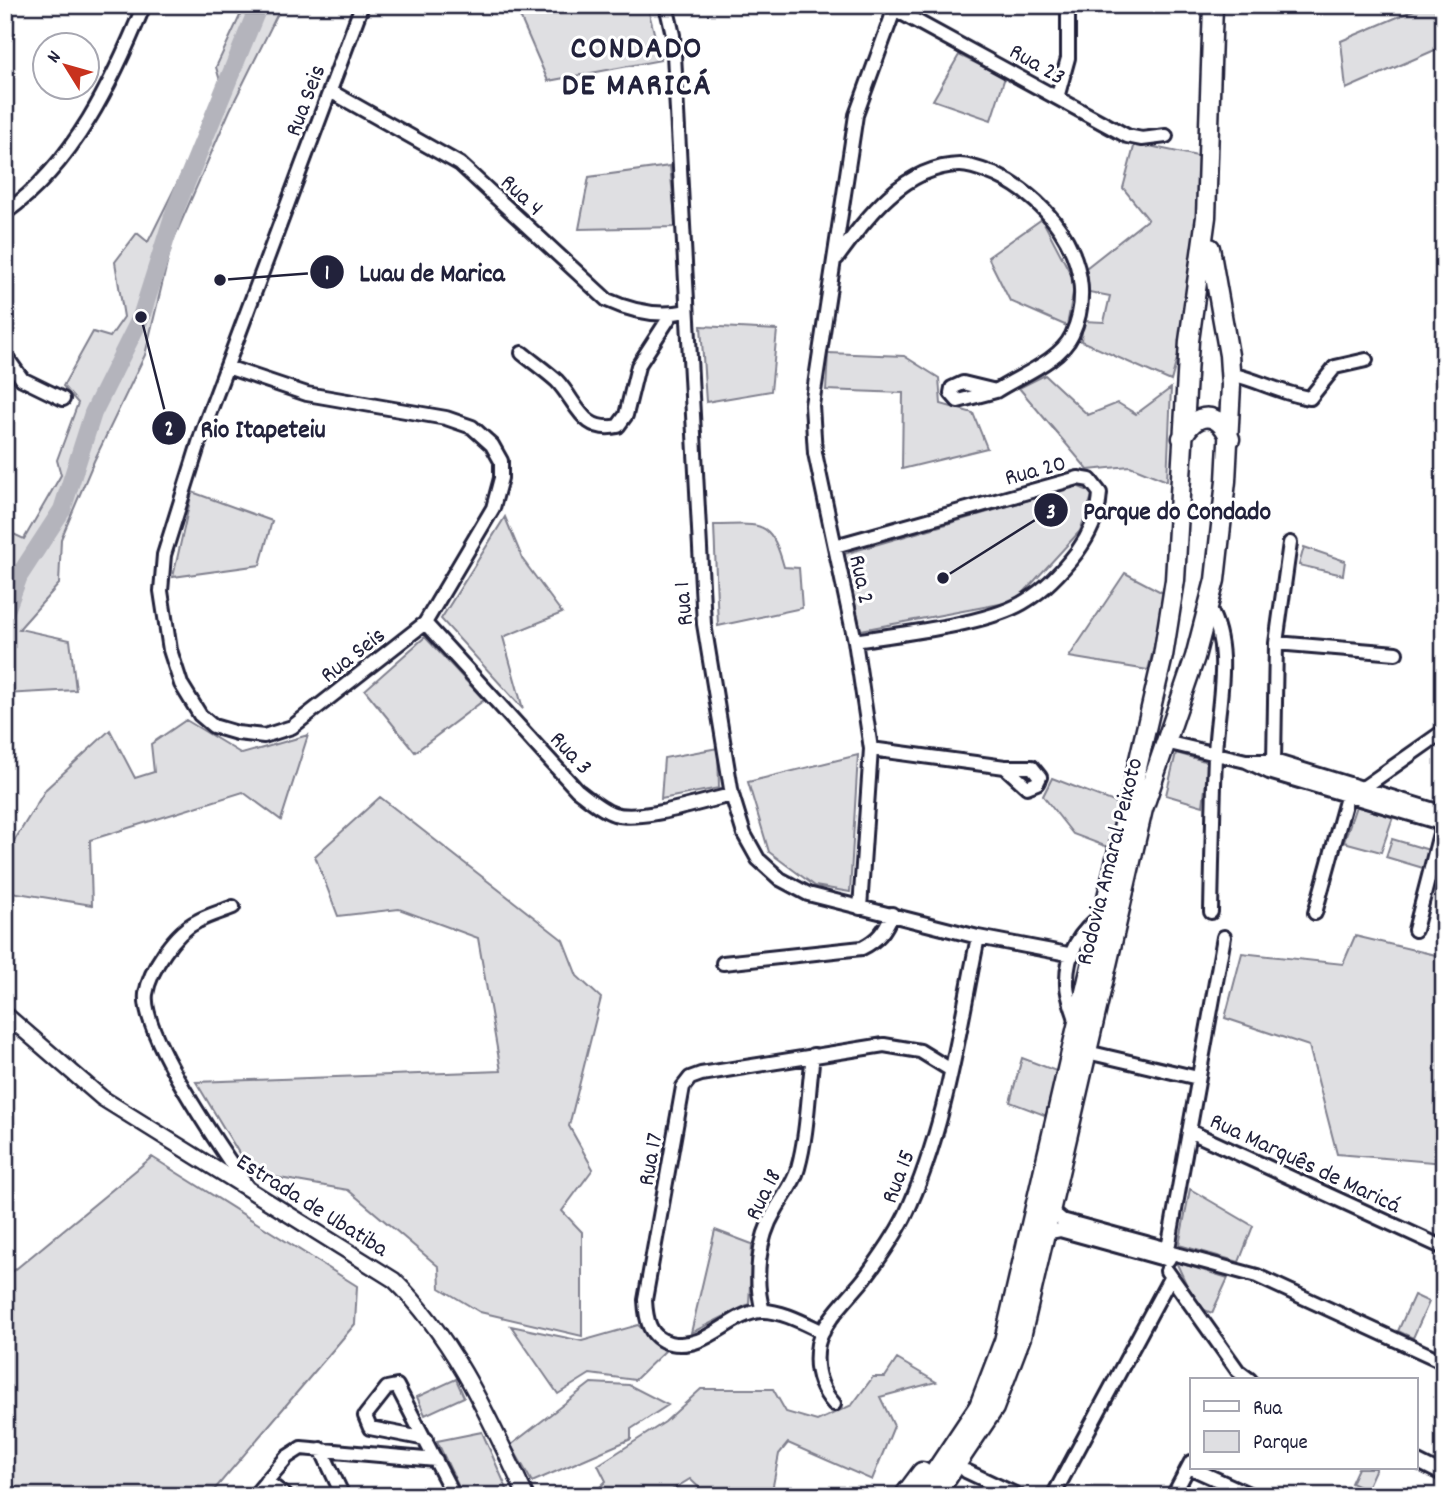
<svg xmlns="http://www.w3.org/2000/svg" width="1449" height="1501" font-family="Dekko,sans-serif">
  <style>
    .green { fill: #dfdfe2; stroke: #80808e; stroke-width: 2 }
    .lines { fill: none; stroke-linecap: round; stroke-linejoin: round }
    .river { stroke: #b4b4bc; stroke-width: 18 }
    .minor-casing { stroke: #22223b; stroke-width: 18 }
    .major-casing { stroke: #22223b; stroke-width: 19 }
    .highway-casing { stroke: #22223b; stroke-width: 23 }
    .minor { stroke: #fff; stroke-width: 12 }
    .major { stroke: #fff; stroke-width: 14 }
    .highway { stroke: #fff; stroke-width: 18 }
    .labels { text-anchor: middle; stroke-width: 6; stroke-linejoin: round; paint-order: stroke }
    .street-label { font-size: 24px; fill: #22223b; stroke: #fff }
    .district-label { font-size: 32px; font-weight: bold; letter-spacing: 2px; fill: #22223b; stroke: #fff }
    .leader { fill: none; stroke: #22223b; stroke-width: 2.5 }
    .callout-dot { fill: #22223b; stroke: #fff; stroke-width: 2.5 }
    .mark-label { font-size: 21px; text-anchor: middle; font-weight: bold; fill: #fff }
    .callout-label { font-size: 26px; text-anchor: middle; font-weight: bold; fill: #22223b; stroke: #fff; stroke-width: 6; stroke-linejoin: round; paint-order: stroke }
  </style>
  <rect width="100%" height="100%" fill="#fff"/>
  <filter id="ink" filterUnits="userSpaceOnUse"><feTurbulence type="fractalNoise" baseFrequency=".0143" numOctaves="2"/><feDisplacementMap in="SourceGraphic" scale="14" xChannelSelector="R" yChannelSelector="G"/><feConvolveMatrix kernelMatrix="1 2 1 2 8 2 1 2 1" color-interpolation-filters="sRGB"/></filter>
  <g filter="url(#ink)">
    <path class="green" d="M 245,5 L 282,5 L 230,110 L 172,243 L 145,355 L 94,461 L 61,539 L 59,584 L 19,629 L 70,640 L 76,690 L 5,694 L 5,530 L 24,539 L 61,475 L 57,460 L 78,403 L 63,386 L 93,332 L 110,337 L 124,317 L 115,262 L 137,233 L 148,242 L 192,153 L 220,81 L 216,67 Z
      M 515,5 L 647,5 L 661,60 L 548,81 Z
      M 1426,5 L 1444,5 L 1444,46 L 1346,89 L 1341,41 Z
      M 959,55 L 1005,77 L 991,120 L 933,100 Z
      M 1135,143 L 1202,157 L 1183,337 L 1171,381 L 1081,341 L 1083,321 L 1104,322 L 1110,296 L 1089,292 L 1086,268 L 1148,219 L 1123,188 Z
      M 670,166 L 676,227 L 579,229 L 589,177 Z
      M 1042,219 L 1075,282 L 1067,326 L 1010,301 L 988,257 Z
      M 701,326 L 777,330 L 771,391 L 706,402 Z
      M 828,353 L 904,356 L 939,378 L 941,404 L 973,413 L 987,448 L 902,469 L 903,393 L 826,390 Z
      M 1045,375 L 1088,415 L 1118,403 L 1136,414 L 1171,388 L 1167,481 L 1130,466 L 1088,470 L 1019,388 Z
      M 1077,486 L 1093,493 L 1080,531 L 1016,601 L 861,630 L 844,554 Z
      M 192,492 L 272,521 L 260,565 L 173,577 Z
      M 505,517 L 523,560 L 562,613 L 503,637 L 523,709 L 441,619 Z
      M 714,525 C 761,525 770,517 784,567 L 799,568 L 802,608 L 718,626 Z
      M 1304,547 L 1345,561 L 1343,575 L 1299,565 Z
      M 1125,573 L 1167,595 L 1148,670 L 1069,657 Z
      M 425,637 L 484,700 L 415,752 L 365,690 Z
      M 186,720 L 242,754 L 308,735 L 281,820 L 243,792 L 90,840 L 92,905 L 5,891 L 5,856 L 46,789 L 110,730 L 135,778 L 154,772 L 151,744 Z
      M 718,748 L 719,788 L 661,799 L 664,758 Z
      M 1176,753 L 1208,762 L 1203,806 L 1166,795 Z
      M 858,755 L 850,892 L 815,886 L 769,852 L 748,782 Z
      M 1052,778 L 1122,805 L 1110,848 L 1073,834 L 1043,796 Z
      M 380,797 L 563,940 L 577,976 L 601,998 L 569,1126 L 593,1169 L 562,1211 L 582,1232 L 582,1336 L 480,1312 L 440,1288 L 439,1267 L 348,1190 L 251,1173 L 196,1082 L 501,1071 L 478,938 L 399,909 L 338,916 L 315,856 Z
      M 1356,806 L 1393,817 L 1381,852 L 1344,842 Z
      M 1392,839 L 1429,850 L 1423,868 L 1386,857 Z
      M 1355,936 L 1444,957 L 1444,1163 L 1337,1154 L 1309,1046 L 1225,1018 L 1242,953 L 1343,964 Z
      M 1022,1058 L 1059,1072 L 1047,1116 L 1010,1102 Z
      M 152,1157 L 357,1286 L 355,1324 L 209,1496 L 5,1496 L 5,1278 Z
      M 1190,1189 L 1253,1226 L 1239,1262 L 1179,1245 Z
      M 715,1230 L 752,1244 L 749,1304 L 691,1333 Z
      M 1176,1262 L 1228,1278 L 1212,1313 L 1197,1307 Z
      M 1414,1295 L 1429,1302 L 1413,1338 L 1398,1331 Z
      M 638,1325 L 666,1350 L 635,1380 L 590,1374 L 558,1394 L 511,1326 L 582,1341 Z
      M 897,1359 L 936,1382 L 880,1397 L 894,1426 L 872,1480 L 788,1443 L 779,1454 L 771,1496 L 708,1496 L 690,1479 L 662,1496 L 591,1496 L 606,1481 L 598,1465 L 665,1422 L 701,1389 L 773,1389 L 786,1412 L 817,1421 L 852,1405 L 873,1377 L 885,1377 Z
      M 456,1379 L 464,1397 L 425,1415 L 417,1397 Z
      M 591,1383 L 629,1385 L 668,1405 L 631,1429 L 631,1439 L 532,1482 L 511,1445 Z
      M 482,1432 L 510,1496 L 463,1496 L 437,1441 Z
      M 1358,1468 L 1376,1468 L 1366,1490 L 1351,1483 Z"/>
    <g class="lines">
      <path class="river" d="M 5,613 L 19,576 L 62,510 L 93,413 L 141,317 L 175,210 L 259,5"/>
      <defs>
        <path id="minor" d="M 666,5 L 673,35 L 704,624 L 732,795 L 744,834 L 758,859 L 780,879 L 808,894 L 978,937 L 1073,955
          M 894,9 L 1127,136 L 1142,139 L 1166,136
          M 330,91 L 460,164 L 607,300 C 633,312 659,317 687,311
          M 1057,98 L 1068,58 L 1068,5
          M 5,213 C 74,164 113,81 144,5
          M 837,258 C 867,217 904,166 960,165 C 972,165 985,171 996,175 C 1053,201 1102,270 1072,335 C 1060,361 1019,376 996,391
          M 522,353 C 533,362 546,371 557,381 C 577,402 582,434 618,426 L 626,415 L 638,366 L 671,315
          M 5,355 L 22,379 L 63,399
          M 227,367 L 307,394 L 446,418 L 472,427 L 492,445 L 501,461 L 501,478 L 493,508 L 425,623 L 292,727 L 264,736 L 237,733 L 213,726 L 200,715 L 181,684 L 170,650 L 161,591 L 164,555 L 203,430 L 362,5
          M 1231,374 C 1258,380 1282,394 1310,398 L 1335,367 L 1366,360
          M 963,383 L 996,391 L 958,401 L 951,393 L 952,388 Z
          M 835,546 L 1078,478 L 1090,480 L 1100,493 C 1099,515 1090,534 1077,552 C 1063,570 1047,588 1027,600 C 990,625 901,633 855,641
          M 1209,608 C 1234,652 1216,708 1215,756 C 1213,808 1212,860 1211,912
          M 425,623 L 577,790 C 588,798 601,810 614,814 C 643,822 702,801 732,795
          M 1276,643 L 1396,653
          M 1165,742 L 1246,761 L 1269,772 L 1444,824
          M 871,749 L 1005,767
          M 1246,761 L 1274,761 L 1444,813
          M 1274,761 L 1276,643 L 1290,543
          M 1005,767 L 1032,767 L 1040,777 L 1037,783 L 1027,787 Z
          M 1363,788 L 1444,731
          M 233,907 C 221,912 209,915 198,921 C 175,932 150,969 146,994 C 141,1034 223,1152 248,1188
          M 860,908 L 871,749 L 855,641 L 815,453 L 812,405 L 856,115 L 896,5
          M 1315,913 L 1347,797
          M 1415,930 L 1444,818
          M 723,963 L 862,948 C 878,940 885,931 892,914
          M 1077,1023 C 1074,1011 1067,997 1067,985 C 1066,955 1078,932 1103,915
          M 1087,1052 L 1198,1078
          M 1189,1131 L 1444,1248
          M 1050,1210 L 1062,1220 L 1168,1249 L 1172,1253 L 1168,1260 L 1160,1257 L 1164,1249
          M 1045,1233 L 1060,1230 L 1161,1258
          M 1168,1249 L 1224,937
          M 1172,1253 L 1257,1276 L 1444,1362
          M 1167,1271 L 1238,1371 L 1250,1380
          M 763,1311 C 754,1280 758,1239 775,1211 C 783,1196 794,1184 798,1168 C 808,1132 808,1092 813,1055
          M 823,1332 C 806,1324 781,1310 761,1311 C 728,1314 707,1351 670,1343 C 649,1338 646,1319 645,1300 L 683,1087 L 690,1078 L 701,1074 L 884,1045 L 920,1051 L 951,1070
          M 834,1404 C 819,1387 814,1366 818,1344 C 824,1320 849,1298 864,1279 C 879,1259 894,1238 905,1216 C 946,1129 959,1030 978,937
          M 426,1439 L 370,1428 L 365,1416 L 387,1388 L 397,1386 L 454,1496
          M 321,1449 L 343,1496
          M 1416,1461 L 1444,1475
          M 1189,1467 L 1253,1496
          M 966,1471 L 1019,1496
          M 266,1481 L 286,1496
          M 254,1496 L 287,1457 L 301,1448 L 436,1460
          M 1053,1496 L 1170,1278
          M 1173,1496 L 1191,1462"/>
        <path id="major" d="M 5,1014 L 102,1098 L 394,1280 C 455,1339 490,1420 526,1496"/>
        <path id="highway" d="M 1182,438 C 1196,411 1218,410 1230,439
          M 904,1496 L 922,1472
          M 919,1496 L 979,1406 L 1004,1341 L 1163,656 L 1175,580 L 1189,341 L 1206,217 L 1213,5
          M 935,1496 L 994,1408 L 1021,1337 L 1143,809 L 1195,657 L 1215,580 L 1226,481 L 1231,385 L 1229,355 L 1210,248"/>
      </defs>
      <use href="#minor" class="minor-casing"/>
      <use href="#major" class="major-casing"/>
      <use href="#highway" class="highway-casing"/>
      <use href="#minor" class="minor"/>
      <use href="#major" class="major"/>
      <use href="#highway" class="highway"/>
    </g>
  </g>
  <g class="labels">
    <g class="street-label">
      <text transform="translate(1038 63) rotate(30)" y="8">Rua 23</text>
      <text transform="translate(304 100) rotate(-69)" y="8">Rua Seis</text>
      <text transform="translate(523 194) rotate(43)" y="8">Rua 4</text>
      <text transform="translate(1035 469) rotate(-15)" y="8">Rua 20</text>
      <text transform="translate(863 579) rotate(78)" y="8">Rua 2</text>
      <text transform="translate(682 604) rotate(-95)" y="8">Rua 1</text>
      <text transform="translate(352 654) rotate(-38)" y="8">Rua Seis</text>
      <text transform="translate(572 752) rotate(47)" y="8">Rua 3</text>
      <text transform="translate(1108 861) rotate(-76)" y="8">Rodovia Amaral Peixoto</text>
      <text transform="translate(649 1159) rotate(-80)" y="8">Rua 17</text>
      <text transform="translate(1306 1162) rotate(25)" y="8">Rua Marquês de Maricá</text>
      <text transform="translate(897 1176) rotate(-69)" y="8">Rua 15</text>
      <text transform="translate(762 1194) rotate(-64)" y="8">Rua 18</text>
      <text transform="translate(313 1204) rotate(32)" y="8">Estrada de Ubatiba</text>
    </g>
    <g class="district-label">
      <text x="637" y="57">CONDADO<tspan x="637" dy="37">DE MARICÁ</tspan></text>
    </g>
  </g>
  <path class="leader" d="M220 280L327 272M141 317L169 428M943 578L1051 510"/>
  <g class="callout-dot">
    <circle cx="220" cy="280" r="7"/>
    <circle cx="141" cy="317" r="7"/>
    <circle cx="943" cy="578" r="7"/>
    <circle cx="327" cy="272" r="18"/>
    <circle cx="169" cy="428" r="18"/>
    <circle cx="1051" cy="510" r="18"/>
  </g>
  <g class="mark-label">
    <text x="327" y="279">1</text>
    <text x="169" y="435">2</text>
    <text x="1051" y="518">3</text>
  </g>
  <g class="callout-label">
    <text x="432" y="281">Luau de Marica</text>
    <text x="263" y="437">Rio Itapeteiu</text>
    <text x="1177" y="519">Parque do Condado</text>
  </g>
  <rect width="1449" height="1501" fill="none" stroke="#fff" stroke-width="28"/>
  <rect x="14" y="14" width="1421" height="1473" fill="none" stroke="#22223b" stroke-width="2.5" filter="url(#ink)"/>
  <rect x="1190" y="1378" width="228" height="91" fill="#ffffff" stroke="#a7a7b1" stroke-width="2"/>
  <rect x="1204" y="1401" width="35" height="10" fill="#ffffff" stroke="#a7a7b1" stroke-width="2"/>
  <text x="1253" y="1414" font-size="21" fill="#22223b">Rua</text>
  <rect x="1204" y="1431" width="35" height="21" fill="#dfdfe2" stroke="#a7a7b1" stroke-width="2"/>
  <text x="1253" y="1448" font-size="21" fill="#22223b">Parque</text>
  <g transform="translate(66 66) rotate(307)"><circle r="33" fill="#ffffff" stroke="#a7a7b1" stroke-width="2"/>
  <path d="M0-5L12 26L0 18L-12 26Z" fill="#c8321e"/>
  <text y="-10" font-size="19" font-weight="bold" text-anchor="middle" fill="#22223b">N</text>
  </g>
</svg>
